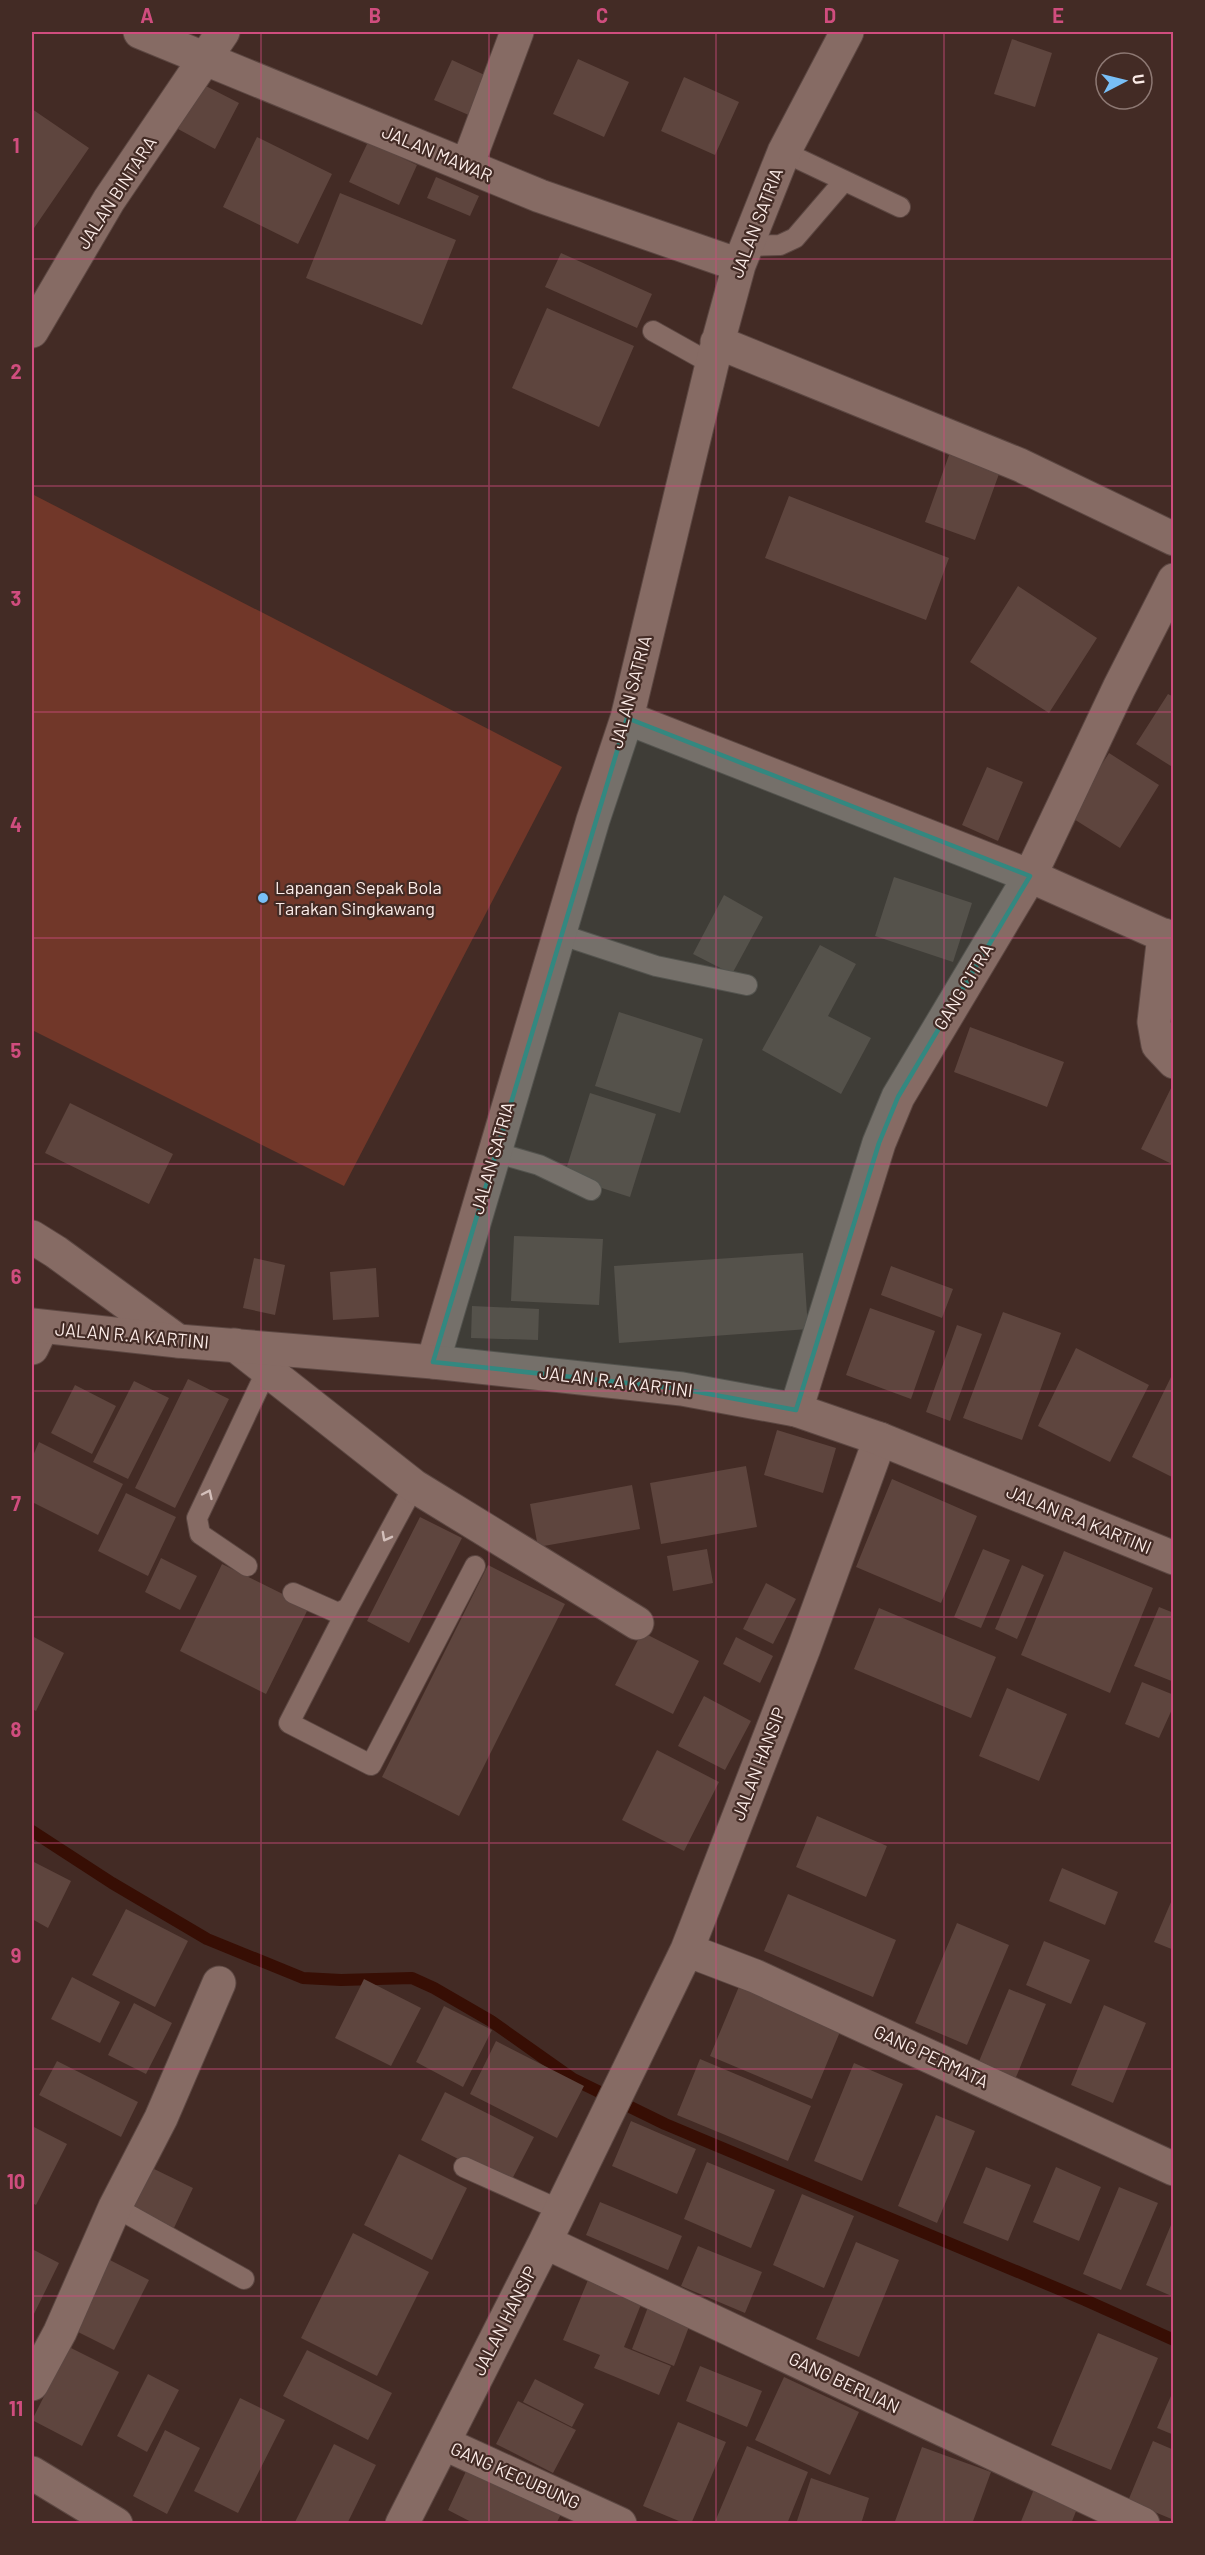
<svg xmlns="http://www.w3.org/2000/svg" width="1205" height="2555" font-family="Barlow,sans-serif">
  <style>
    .green { fill: #713729 }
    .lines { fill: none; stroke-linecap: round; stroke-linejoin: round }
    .stream { stroke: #370e04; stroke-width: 12 }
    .building { fill: #5e453e }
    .lane-casing { stroke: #5c4742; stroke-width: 22 }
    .street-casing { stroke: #5c4742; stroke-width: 35 }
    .secondary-casing { stroke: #5c4742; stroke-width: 35 }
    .lane { stroke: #866b64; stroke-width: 20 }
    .street { stroke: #866b64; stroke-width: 33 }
    .secondary { stroke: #866b64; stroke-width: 33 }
    .oneway { stroke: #d3bfba }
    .marked { fill: #338880; fill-opacity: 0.2; stroke: #338880; stroke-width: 4.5; stroke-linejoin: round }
    .grid { fill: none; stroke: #d04d7e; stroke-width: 1.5; stroke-opacity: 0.55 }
    .poi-dot { fill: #78bff7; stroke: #432b25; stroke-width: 2 }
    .labels { text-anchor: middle; stroke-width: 4.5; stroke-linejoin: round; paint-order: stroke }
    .street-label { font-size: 18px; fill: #fcece8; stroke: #432b25 }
    .poi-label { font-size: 18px; fill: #fcece8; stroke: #432b25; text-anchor: start }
    .neatline { fill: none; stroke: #d04d7e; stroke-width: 2 }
    .grid-label { font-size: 20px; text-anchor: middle; font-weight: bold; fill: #d04d7e }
  </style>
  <rect width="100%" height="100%" fill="#432b25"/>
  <path class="green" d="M 32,494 L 562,767 L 344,1186 L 32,1030 Z"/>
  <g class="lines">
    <path class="stream" d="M 32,1831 L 112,1883 L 207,1939 L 303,1978 L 341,1980 L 412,1978 L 434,1988 L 491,2021 L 573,2079 L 665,2124 L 1085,2300 L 1174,2340"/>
  </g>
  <path class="building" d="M 1012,39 L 1052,53 L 1035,107 L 994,94 Z
    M 578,59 L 629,82 L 604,137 L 553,114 Z
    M 452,60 L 489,77 L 471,116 L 434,100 Z
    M 684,77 L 739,102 L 715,155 L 661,131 Z
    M 202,84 L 239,103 L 215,149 L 178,129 Z
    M 32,109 L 89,148 L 32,231 Z
    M 257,137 L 332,174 L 298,244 L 223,207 Z
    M 368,142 L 417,165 L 399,205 L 349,182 Z
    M 436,177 L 479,196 L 470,216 L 427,198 Z
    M 340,193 L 456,240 L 422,325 L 306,278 Z
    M 561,253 L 652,294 L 637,328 L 545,287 Z
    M 547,308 L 634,346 L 599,427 L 512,388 Z
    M 953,444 L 1003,463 L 975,540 L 925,522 Z
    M 789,496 L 949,558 L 926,620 L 765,558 Z
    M 1018,586 L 1097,638 L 1049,713 L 970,662 Z
    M 1168,694 L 1174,697 L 1174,768 L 1136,744 Z
    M 1109,753 L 1159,785 L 1120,848 L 1069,816 Z
    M 987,767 L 1023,782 L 998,841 L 962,825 Z
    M 894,877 L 972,903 L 953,962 L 875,936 Z
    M 724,895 L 763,917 L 732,974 L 693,954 Z
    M 820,945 L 856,964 L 828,1016 L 871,1038 L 841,1094 L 762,1050 Z
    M 619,1012 L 703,1039 L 680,1113 L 595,1086 Z
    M 970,1027 L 1064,1062 L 1047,1107 L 954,1072 Z
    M 1174,1082 L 1174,1165 L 1141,1149 Z
    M 590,1093 L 656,1114 L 630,1197 L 564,1176 Z
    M 70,1103 L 173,1154 L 149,1204 L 45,1153 Z
    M 514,1236 L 603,1239 L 599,1305 L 511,1301 Z
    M 803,1253 L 808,1329 L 619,1343 L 614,1266 Z
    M 254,1258 L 285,1265 L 275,1315 L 243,1308 Z
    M 891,1266 L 953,1289 L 942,1318 L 881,1295 Z
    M 376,1268 L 379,1317 L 333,1320 L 330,1272 Z
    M 472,1306 L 539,1309 L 538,1340 L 471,1338 Z
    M 870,1308 L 935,1331 L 911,1399 L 846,1375 Z
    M 1003,1312 L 1061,1333 L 1022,1440 L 963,1418 Z
    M 957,1325 L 982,1334 L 950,1421 L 926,1412 Z
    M 1076,1348 L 1149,1385 L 1110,1462 L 1038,1426 Z
    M 1171,1377 L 1174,1378 L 1174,1478 L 1132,1457 Z
    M 188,1379 L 229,1399 L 175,1508 L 135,1488 Z
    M 134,1381 L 169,1398 L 128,1479 L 93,1462 Z
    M 75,1385 L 116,1406 L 92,1454 L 51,1433 Z
    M 777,1430 L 836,1448 L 823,1493 L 764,1475 Z
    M 39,1442 L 123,1484 L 98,1535 L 32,1502 L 32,1458 Z
    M 746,1466 L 757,1527 L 661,1544 L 650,1483 Z
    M 892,1479 L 977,1516 L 941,1603 L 856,1567 Z
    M 632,1485 L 640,1529 L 538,1547 L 530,1504 Z
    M 126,1493 L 176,1517 L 148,1576 L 98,1551 Z
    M 420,1517 L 462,1538 L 409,1643 L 367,1621 Z
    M 707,1549 L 713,1583 L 673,1591 L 667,1556 Z
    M 983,1549 L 1010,1560 L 981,1628 L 954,1617 Z
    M 1064,1551 L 1153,1588 L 1110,1693 L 1021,1655 Z
    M 161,1558 L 197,1576 L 180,1610 L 145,1592 Z
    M 222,1564 L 309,1607 L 266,1694 L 180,1651 Z
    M 488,1565 L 565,1604 L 459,1816 L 382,1777 Z
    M 1022,1565 L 1044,1575 L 1017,1639 L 995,1629 Z
    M 766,1583 L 796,1599 L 773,1644 L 743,1629 Z
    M 1159,1607 L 1174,1613 L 1174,1682 L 1134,1666 Z
    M 879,1608 L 996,1657 L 971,1718 L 854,1669 Z
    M 642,1632 L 699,1661 L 673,1714 L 615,1685 Z
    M 32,1636 L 64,1653 L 36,1711 L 32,1709 Z
    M 736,1637 L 773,1656 L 760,1683 L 723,1664 Z
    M 1142,1682 L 1174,1695 L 1174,1705 L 1159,1738 L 1125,1724 Z
    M 1007,1688 L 1067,1714 L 1039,1781 L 979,1756 Z
    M 704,1696 L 751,1721 L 725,1770 L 678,1746 Z
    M 657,1750 L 719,1782 L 684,1851 L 622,1820 Z
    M 817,1816 L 887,1846 L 866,1897 L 796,1867 Z
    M 32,1861 L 71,1881 L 48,1928 L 32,1919 Z
    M 1062,1868 L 1118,1892 L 1105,1925 L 1049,1901 Z
    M 788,1894 L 896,1940 L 873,1997 L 764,1951 Z
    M 1174,1895 L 1174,1950 L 1154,1942 Z
    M 126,1909 L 188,1941 L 155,2007 L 92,1975 Z
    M 957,1923 L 1009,1945 L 967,2045 L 915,2023 Z
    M 1044,1941 L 1090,1960 L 1071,2004 L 1026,1985 Z
    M 72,1977 L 120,2002 L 100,2043 L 51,2019 Z
    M 364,1979 L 421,2008 L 391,2066 L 335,2038 Z
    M 740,1984 L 842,2027 L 812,2099 L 710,2056 Z
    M 1009,1989 L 1046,2004 L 1012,2087 L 975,2071 Z
    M 134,2003 L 172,2023 L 146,2074 L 108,2055 Z
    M 1104,2005 L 1146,2023 L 1113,2103 L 1071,2085 Z
    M 444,2006 L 492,2030 L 463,2087 L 416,2062 Z
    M 496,2041 L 584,2086 L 557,2138 L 470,2094 Z
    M 700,2059 L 811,2106 L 788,2161 L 677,2115 Z
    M 57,2061 L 138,2102 L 121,2137 L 39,2095 Z
    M 854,2063 L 903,2084 L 862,2181 L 814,2161 Z
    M 445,2092 L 534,2137 L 509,2185 L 421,2140 Z
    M 936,2115 L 975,2131 L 937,2223 L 898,2206 Z
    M 631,2121 L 696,2149 L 677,2194 L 612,2166 Z
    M 32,2126 L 67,2144 L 36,2205 L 32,2203 Z
    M 399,2154 L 467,2188 L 432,2260 L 364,2225 Z
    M 707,2162 L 775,2190 L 751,2248 L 684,2219 Z
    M 148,2166 L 193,2188 L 172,2232 L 126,2209 Z
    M 986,2167 L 1031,2185 L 1008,2241 L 963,2223 Z
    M 1056,2167 L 1101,2187 L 1079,2241 L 1033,2222 Z
    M 1119,2187 L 1158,2203 L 1121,2290 L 1083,2274 Z
    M 802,2194 L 854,2216 L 824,2288 L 773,2265 Z
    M 600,2202 L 682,2236 L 668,2270 L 586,2235 Z
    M 1171,2225 L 1174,2226 L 1174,2297 L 1146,2285 Z
    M 353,2233 L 429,2272 L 377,2376 L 301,2338 Z
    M 856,2242 L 899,2260 L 859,2357 L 816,2339 Z
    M 698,2246 L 762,2272 L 745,2313 L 681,2286 Z
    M 32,2249 L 59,2263 L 32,2318 Z
    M 104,2257 L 149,2280 L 114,2350 L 68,2327 Z
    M 588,2280 L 642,2302 L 624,2347 L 671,2366 L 659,2395 L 594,2368 L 600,2355 L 563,2340 Z
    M 648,2307 L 690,2324 L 674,2366 L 632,2349 Z
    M 1098,2333 L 1158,2358 L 1111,2470 L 1051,2445 Z
    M 69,2347 L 119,2372 L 82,2446 L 32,2420 Z
    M 307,2350 L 392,2393 L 368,2440 L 283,2396 Z
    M 700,2366 L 762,2391 L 747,2427 L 686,2401 Z
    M 148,2374 L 179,2390 L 147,2452 L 117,2436 Z
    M 784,2377 L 859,2412 L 830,2475 L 755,2440 Z
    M 535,2379 L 584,2404 L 572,2427 L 523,2402 Z
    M 1174,2389 L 1174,2435 L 1157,2428 Z
    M 240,2398 L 285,2420 L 238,2513 L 194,2491 Z
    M 518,2401 L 576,2430 L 553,2473 L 496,2444 Z
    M 678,2422 L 726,2442 L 691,2524 L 686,2524 L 643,2506 Z
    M 165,2430 L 200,2448 L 167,2514 L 133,2496 Z
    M 1153,2441 L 1174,2450 L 1174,2520 L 1128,2501 Z
    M 334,2444 L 376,2465 L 347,2524 L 294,2524 Z
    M 747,2446 L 808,2472 L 787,2524 L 714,2524 Z
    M 922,2447 L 991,2472 L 972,2524 L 894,2524 Z
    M 468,2467 L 562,2512 L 556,2524 L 475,2524 L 448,2510 Z
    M 811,2478 L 869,2498 L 861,2524 L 796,2524 Z
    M 1036,2484 L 1080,2501 L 1071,2524 L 1020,2524 Z"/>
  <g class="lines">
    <defs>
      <path id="lane" d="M 784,152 L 900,207
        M 746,246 L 780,245 L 795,238 L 844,181
        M 653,331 L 712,364
        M 559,934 L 656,966 L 747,985
        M 494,1152 L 539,1165 L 591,1190
        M 247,1566 L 200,1534 L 197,1518 L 267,1370
        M 293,1593 L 338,1613 L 348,1608 L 414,1486
        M 348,1608 L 289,1723 L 371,1765 L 475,1566
        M 464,2167 L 560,2210
        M 115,2207 L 244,2279"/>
      <path id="street" d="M 140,32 L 540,196 L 739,265
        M 467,166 L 517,32
        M 32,331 L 109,200 L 223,32
        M 717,342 L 1020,465 L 1174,539
        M 627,718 L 1030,876 L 1174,940
        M 1164,935 L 1154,1022 L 1158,1045 L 1174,1062
        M 32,1237 L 56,1252 L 178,1341
        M 235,1345 L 414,1486 L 637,1623
        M 32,1348 L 42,1327
        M 433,1362 L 593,820 L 627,718 L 712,364 L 739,265 L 784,152 L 847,32
        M 796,1410 L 879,1143 L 898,1097 L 1030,876 L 1119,688 L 1174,580
        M 687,1950 L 755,1976 L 1174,2169
        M 545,2242 L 1143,2524
        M 32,2384 L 60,2332 L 115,2207 L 161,2118 L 219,1983
        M 443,2443 L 620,2524
        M 32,2473 L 116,2524
        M 402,2524 L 545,2242 L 687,1950 L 804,1648 L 880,1439"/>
      <path id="secondary" d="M 32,1325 L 178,1341 L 433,1362 L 682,1389 L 796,1410 L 880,1439 L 1174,1558"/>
    </defs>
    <use href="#lane" class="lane-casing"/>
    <use href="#street" class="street-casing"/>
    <use href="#secondary" class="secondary-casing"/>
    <use href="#lane" class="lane"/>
    <use href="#street" class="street"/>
    <use href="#secondary" class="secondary"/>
  </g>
  <defs><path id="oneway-chevron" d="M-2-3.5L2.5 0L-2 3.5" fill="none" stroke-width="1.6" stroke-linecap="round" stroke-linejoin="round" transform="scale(1.5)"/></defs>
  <g class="oneway">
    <use href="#oneway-chevron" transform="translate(208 1494) rotate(-65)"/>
    <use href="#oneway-chevron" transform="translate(386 1537) rotate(118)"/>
  </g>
  <path class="marked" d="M 627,718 L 1030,876 L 898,1097 L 879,1143 L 796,1410 L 682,1389 L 433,1362 Z"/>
  <path class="grid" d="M 261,32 L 261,2524M 489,32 L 489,2524M 716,32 L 716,2524M 944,32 L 944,2524M 32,259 L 1174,259M 32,486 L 1174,486M 32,712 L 1174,712M 32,938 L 1174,938M 32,1164 L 1174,1164M 32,1391 L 1174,1391M 32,1617 L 1174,1617M 32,1843 L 1174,1843M 32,2069 L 1174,2069M 32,2296 L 1174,2296"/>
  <circle class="poi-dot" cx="263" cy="898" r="6"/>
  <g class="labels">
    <g class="street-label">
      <text transform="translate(437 154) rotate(23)" y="6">JALAN MAWAR</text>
      <text transform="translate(117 193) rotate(-57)" y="6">JALAN BINTARA</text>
      <text transform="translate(757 223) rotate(-69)" y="6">JALAN SATRIA</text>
      <text transform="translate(631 692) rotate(-75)" y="6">JALAN SATRIA</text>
      <text transform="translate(964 987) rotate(-59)" y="6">GANG CITRA</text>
      <text transform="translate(493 1158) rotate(-74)" y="6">JALAN SATRIA</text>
      <text transform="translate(132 1336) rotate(5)" y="6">JALAN R.A KARTINI</text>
      <text transform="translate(616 1382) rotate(7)" y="6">JALAN R.A KARTINI</text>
      <text transform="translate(1079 1520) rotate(22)" y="6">JALAN R.A KARTINI</text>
      <text transform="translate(759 1764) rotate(-69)" y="6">JALAN HANSIP</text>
      <text transform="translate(931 2057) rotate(25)" y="6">GANG PERMATA</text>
      <text transform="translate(505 2321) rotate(-63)" y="6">JALAN HANSIP</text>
      <text transform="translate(844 2383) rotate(25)" y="6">GANG BERLIAN</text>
      <text transform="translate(515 2476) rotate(24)" y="6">GANG KECUBUNG</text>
    </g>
    <g class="poi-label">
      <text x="275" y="894">Lapangan Sepak Bola<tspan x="275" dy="21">Tarakan Singkawang</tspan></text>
    </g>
  </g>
  <rect width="1205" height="2555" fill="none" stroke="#432b25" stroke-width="66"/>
  <g transform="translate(1124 81) rotate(83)"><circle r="28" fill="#432b25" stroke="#8d7873" stroke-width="1.5"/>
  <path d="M0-4.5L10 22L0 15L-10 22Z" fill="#78bff7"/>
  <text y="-9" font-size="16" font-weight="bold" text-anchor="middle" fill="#fcece8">U</text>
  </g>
  <rect x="33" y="33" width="1139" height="2489" class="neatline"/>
  <g class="grid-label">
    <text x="147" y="23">A</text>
    <text x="375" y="23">B</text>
    <text x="602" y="23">C</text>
    <text x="830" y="23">D</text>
    <text x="1058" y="23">E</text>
    <text x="16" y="153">1</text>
    <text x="16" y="379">2</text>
    <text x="16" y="606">3</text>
    <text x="16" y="832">4</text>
    <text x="16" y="1058">5</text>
    <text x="16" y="1284">6</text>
    <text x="16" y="1511">7</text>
    <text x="16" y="1737">8</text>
    <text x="16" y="1963">9</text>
    <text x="16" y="2189">10</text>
    <text x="16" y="2416">11</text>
  </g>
</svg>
